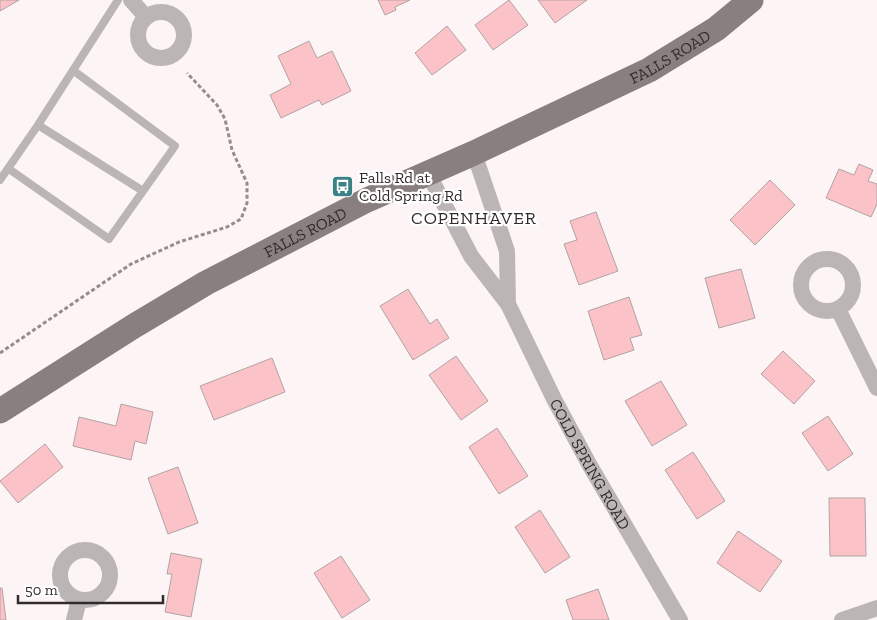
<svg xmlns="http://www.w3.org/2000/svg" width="877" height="620" font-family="'Zilla Slab',serif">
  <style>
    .building { fill: #fbc3c7; stroke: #b1a3a4 }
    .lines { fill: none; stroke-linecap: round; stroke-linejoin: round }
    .path { stroke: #948d8e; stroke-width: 3; stroke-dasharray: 4 2.5; stroke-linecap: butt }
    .lane { stroke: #bcb5b6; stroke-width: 8 }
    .street { stroke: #bcb5b6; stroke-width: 16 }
    .primary { stroke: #8a7f7f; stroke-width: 25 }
    .labels { text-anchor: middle; stroke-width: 4.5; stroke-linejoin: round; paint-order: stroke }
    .street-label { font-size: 16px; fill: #312b2c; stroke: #fff }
    .poi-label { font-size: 16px; fill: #312b2c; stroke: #fff; text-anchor: start }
    .neighbourhood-label { font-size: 18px; letter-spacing: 1px; fill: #312b2c; stroke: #fff }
  </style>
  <rect width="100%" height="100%" fill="#fdf4f5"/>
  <path class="building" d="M 0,0 L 19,0 L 0,11 Z
    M 378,0 L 410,0 L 395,7 L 396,10 L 385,15 Z
    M 509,0 L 528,25 L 493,50 L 475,25 Z
    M 538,0 L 587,0 L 555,23 Z
    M 447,26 L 466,50 L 432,75 L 415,53 Z
    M 309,41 L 317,58 L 332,51 L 351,91 L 322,105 L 319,100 L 281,118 L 270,95 L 291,84 L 278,56 Z
    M 859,164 L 873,170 L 868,181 L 877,184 L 877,204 L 871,217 L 826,198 L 839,169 L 854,175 Z
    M 770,180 L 795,205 L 755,245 L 730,220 Z
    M 596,212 L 618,271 L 579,285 L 564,244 L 577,240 L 570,221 Z
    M 741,269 L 755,318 L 719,328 L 705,278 Z
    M 408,289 L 430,324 L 437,319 L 449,338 L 413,360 L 380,306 Z
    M 629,297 L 642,335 L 630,338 L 634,350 L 604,360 L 588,311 Z
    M 783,351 L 815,381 L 794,404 L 761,374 Z
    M 456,356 L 488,401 L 461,420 L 429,375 Z
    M 272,358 L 285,392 L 214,420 L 200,386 Z
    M 661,381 L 687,425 L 652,446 L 625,401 Z
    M 121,404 L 153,412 L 146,444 L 135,441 L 131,460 L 73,446 L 79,417 L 116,426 Z
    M 828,416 L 853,454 L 828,471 L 802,433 Z
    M 497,428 L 528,476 L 499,494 L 469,447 Z
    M 45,444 L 63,467 L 18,503 L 0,481 Z
    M 693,452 L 725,501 L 697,519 L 665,470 Z
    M 178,467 L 198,523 L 168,534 L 148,478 Z
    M 829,498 L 865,498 L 866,556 L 830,556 Z
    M 540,510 L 570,557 L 545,573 L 515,527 Z
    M 738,531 L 782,561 L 760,592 L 717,563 Z
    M 171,553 L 202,559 L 191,617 L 165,612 L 172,574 L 167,574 Z
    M 341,556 L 370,600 L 342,618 L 314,573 Z
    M 0,588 L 2,588 L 6,620 L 0,620 Z
    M 598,589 L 609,620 L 573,620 L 566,600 Z"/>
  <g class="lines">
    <path class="path" d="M 0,353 L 131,264 L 179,242 L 227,227 L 241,219 L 247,203 L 247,183 L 232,150 L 225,119 L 217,105 L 187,73"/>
    <path class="lane" d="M 38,125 L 143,191
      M 9,169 L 109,239 L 175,146 L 74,71
      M 0,180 L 38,125 L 118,0"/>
    <g class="street">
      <path d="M 131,0 L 146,17"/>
      <circle cx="161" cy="35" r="23"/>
      <path d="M 474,153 L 507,251 L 508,304"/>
      <path id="s1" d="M 428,173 L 471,256 L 508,304 L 554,399 L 589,464 L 680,620"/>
      <circle cx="827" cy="285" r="26"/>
      <path d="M 838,309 L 877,388"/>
      <circle cx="85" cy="575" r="25"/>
      <path d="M 74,620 L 79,600"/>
      <path d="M 842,620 L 877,608"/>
    </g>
    <path class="primary" id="s2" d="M 0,411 L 134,326 L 206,283 L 367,200 L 474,153 L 649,70 L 716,29 L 751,0"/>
  </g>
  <defs>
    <symbol id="bus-square" viewBox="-11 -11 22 22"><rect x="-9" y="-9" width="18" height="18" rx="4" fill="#3a8286" stroke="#fff"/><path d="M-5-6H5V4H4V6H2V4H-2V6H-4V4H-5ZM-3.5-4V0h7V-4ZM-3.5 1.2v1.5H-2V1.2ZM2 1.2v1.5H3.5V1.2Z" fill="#fff"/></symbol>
  </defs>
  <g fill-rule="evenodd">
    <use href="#bus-square" x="330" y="174" width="25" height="25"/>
  </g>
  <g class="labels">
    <g class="street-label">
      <text dy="6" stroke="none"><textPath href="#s2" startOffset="759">FALLS ROAD</textPath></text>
      <text dy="6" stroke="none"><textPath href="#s2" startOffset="354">FALLS ROAD</textPath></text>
      <text dy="6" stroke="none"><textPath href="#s1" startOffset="334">COLD SPRING ROAD</textPath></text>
    </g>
    <g class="poi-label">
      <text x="359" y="183">Falls Rd at<tspan x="359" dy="18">Cold Spring Rd</tspan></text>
    </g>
    <g class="neighbourhood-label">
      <text x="474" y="224">COPENHAVER</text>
    </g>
  </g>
  <path d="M18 595v8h145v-8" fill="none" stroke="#312b2c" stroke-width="2.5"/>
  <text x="25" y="595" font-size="15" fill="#312b2c" stroke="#ffffff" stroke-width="4" paint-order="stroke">50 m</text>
</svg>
